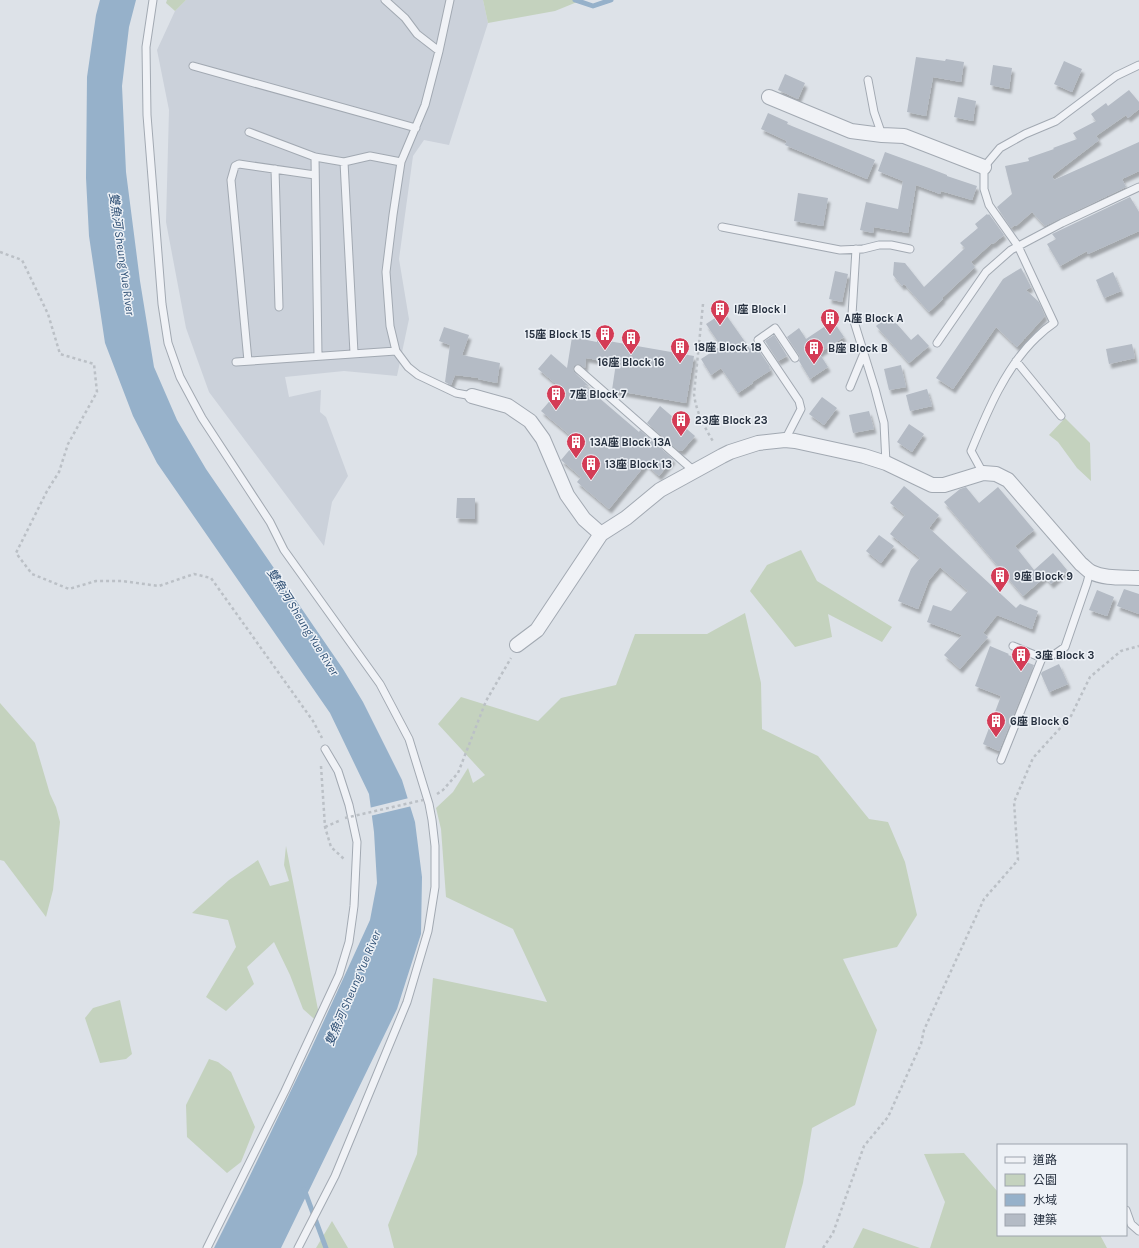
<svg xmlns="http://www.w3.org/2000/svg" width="1139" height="1248" font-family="Karla,'Noto Sans TC',sans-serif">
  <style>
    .built { fill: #cbd1da }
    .green { fill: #c4d2be }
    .water { fill: #96b1ca }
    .pier { fill: #dde2e8 }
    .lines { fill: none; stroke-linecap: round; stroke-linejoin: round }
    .stream { stroke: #96b1ca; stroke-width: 5 }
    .building { fill: #b4bbc5; filter: url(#shadow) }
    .service-casing { stroke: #a2a9b2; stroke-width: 9 }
    .minor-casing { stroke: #a2a9b2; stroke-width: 16 }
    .path { stroke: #bbc0c6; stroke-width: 2.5; stroke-dasharray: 3 3; stroke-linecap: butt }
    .service { stroke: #f0f2f6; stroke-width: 7 }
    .minor { stroke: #f0f2f6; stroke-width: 14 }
    .path-bridge { stroke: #bbc0c6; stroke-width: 2.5; stroke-dasharray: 3 3; stroke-linecap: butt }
    .labels { text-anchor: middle; stroke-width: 3; stroke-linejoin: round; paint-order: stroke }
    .poi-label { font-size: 11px; font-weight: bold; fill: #26303f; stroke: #edf1f6; text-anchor: start }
    .water-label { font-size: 12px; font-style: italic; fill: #2f5075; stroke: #edf1f6 }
  </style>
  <defs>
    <filter id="shadow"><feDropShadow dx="2.5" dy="4.5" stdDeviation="1" flood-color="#0004"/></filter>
  </defs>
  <rect width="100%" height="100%" fill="#dde2e8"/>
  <path class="built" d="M 186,0 L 483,0 L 488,23 L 449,145 L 424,140 L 413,156 L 399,259 L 409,319 L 397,376 L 344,371 L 285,377 L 289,397 L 321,390 L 320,412 L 326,417 L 348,476 L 332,502 L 324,546 L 209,392 L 186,328 L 166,222 L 169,110 L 157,50 L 175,11 Z"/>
  <path class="green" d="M 167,0 L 186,0 L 175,11 L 166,3 Z
    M 483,0 L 582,0 L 555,11 L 488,23 Z
    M 1065,418 L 1090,443 L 1091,481 L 1077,468 L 1058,442 L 1049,435 Z
    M 801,550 L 817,581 L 892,627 L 882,642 L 828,614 L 832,637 L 795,647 L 750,591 L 767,565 Z
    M 745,613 L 761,683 L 762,729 L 818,756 L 869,819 L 888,822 L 905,862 L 917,915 L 897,947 L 843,959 L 877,1030 L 855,1105 L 812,1128 L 803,1183 L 785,1248 L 394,1248 L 388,1225 L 417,1154 L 433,978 L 547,1002 L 513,929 L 446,897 L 441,829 L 436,808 L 453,792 L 468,768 L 473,783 L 485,775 L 438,724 L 461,697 L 538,721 L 561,698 L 616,685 L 635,634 L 707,634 Z
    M 0,703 L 35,743 L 50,794 L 56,807 L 60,822 L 53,890 L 46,917 L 4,861 L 0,860 Z
    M 286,846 L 321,1025 L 303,1009 L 290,975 L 274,942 L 247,967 L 254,984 L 226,1011 L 206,997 L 236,947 L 228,920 L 192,913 L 229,880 L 258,860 L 270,886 L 289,881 L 284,865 Z
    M 120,1000 L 132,1054 L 126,1059 L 100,1063 L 85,1018 L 93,1008 Z
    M 209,1059 L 218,1062 L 231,1072 L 255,1127 L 241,1162 L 227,1173 L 187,1137 L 186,1105 Z
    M 964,1153 L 998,1192 L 998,1235 L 1100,1235 L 1107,1248 L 930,1248 L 945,1202 L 924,1154 Z
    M 332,1221 L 348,1248 L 316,1248 Z
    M 863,1228 L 920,1248 L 853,1248 Z"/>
  <path class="water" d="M 100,0 L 136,0 L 129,27 L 122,86 L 126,172 L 140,281 L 154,367 L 177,420 L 206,469 L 343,669 L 363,702 L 402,780 L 415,822 L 422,877 L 421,934 L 397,1009 L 281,1248 L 214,1248 L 243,1190 L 311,1049 L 370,920 L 377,883 L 374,832 L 369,794 L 330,713 L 157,463 L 133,416 L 105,343 L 89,236 L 86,178 L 87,77 L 96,15 Z"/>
  <path class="pier" d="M 409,798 L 412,806 L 370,816 L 369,808 Z"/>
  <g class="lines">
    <path class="stream" d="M 575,0 L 593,6 L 611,0
      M 304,1189 L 326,1248"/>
  </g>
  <path class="building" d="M 916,57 L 945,61 L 946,59 L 964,62 L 961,82 L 933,77 L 926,116 L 907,112 Z
    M 1064,61 L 1082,69 L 1072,92 L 1054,84 Z
    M 993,65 L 1012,68 L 1009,89 L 990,85 Z
    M 785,74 L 805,83 L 798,99 L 778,90 Z
    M 1129,90 L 1139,102 L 1139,109 L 1128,118 L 1126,115 L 1096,136 L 1099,140 L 1052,176 L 1054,180 L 1139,142 L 1139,171 L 1122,179 L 1126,187 L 1045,226 L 1032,212 L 1016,226 L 1015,225 L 1011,228 L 997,207 L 1012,194 L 1005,166 L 1029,161 L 1028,158 L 1054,149 L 1053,148 L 1077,139 L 1073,133 L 1096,121 L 1091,114 L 1106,103 L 1108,106 Z
    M 958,97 L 976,101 L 973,121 L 954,117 Z
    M 768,113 L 788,122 L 787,124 L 875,160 L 867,179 L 785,145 L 787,141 L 761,129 Z
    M 885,152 L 929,168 L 947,175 L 947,176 L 977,186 L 972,200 L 941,191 L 940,194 L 916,185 L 908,233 L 874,227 L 873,233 L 860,230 L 866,202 L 898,209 L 903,181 L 878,171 Z
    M 798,193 L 828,198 L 823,226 L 794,221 Z
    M 1130,197 L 1139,212 L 1139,231 L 1088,254 L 1087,251 L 1060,266 L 1047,244 L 1056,239 L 1052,234 Z
    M 987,214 L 988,215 L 989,214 L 1004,235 L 993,244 L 992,243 L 971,262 L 975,267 L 942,298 L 943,299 L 929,312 L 904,284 L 902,286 L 893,275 L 894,262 L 905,263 L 924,287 L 965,248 L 960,243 L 978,228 L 975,224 Z
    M 1021,268 L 1031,287 L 1026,290 L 1039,302 L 1045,316 L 1017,347 L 996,327 L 953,389 L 936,378 L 1003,279 Z
    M 835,271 L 848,274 L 842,302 L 829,299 Z
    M 1113,272 L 1121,291 L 1104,298 L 1096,280 Z
    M 724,312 L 750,349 L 755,345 L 770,367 L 769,368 L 771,370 L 752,382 L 753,383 L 738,393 L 721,368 L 711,375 L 701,359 L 721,346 L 706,324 Z
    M 889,315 L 911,340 L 918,334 L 929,346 L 909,363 L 876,326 Z
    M 833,321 L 844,337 L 819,353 L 828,367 L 810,379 L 799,361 L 800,358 L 799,355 L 787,337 L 799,328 L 806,339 Z
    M 444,327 L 469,335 L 462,355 L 500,363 L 497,383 L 478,379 L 479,378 L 455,375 L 451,385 L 445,382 L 450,345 L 439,341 Z
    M 774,335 L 787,356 L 778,361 L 765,341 Z
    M 572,337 L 597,342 L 597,339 L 694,356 L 686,403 L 612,390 L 616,363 L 586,358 L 585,368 L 579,364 L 574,366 L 573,368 L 574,372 L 589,386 L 584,385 L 639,432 L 640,430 L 673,459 L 659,476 L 646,464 L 609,509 L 577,482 L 581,477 L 561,460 L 577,441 L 541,411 L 561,388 L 538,369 L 551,354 L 567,368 Z
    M 1132,344 L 1135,358 L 1109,364 L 1106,349 Z
    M 901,365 L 906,387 L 889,390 L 884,369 Z
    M 927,389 L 932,406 L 910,411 L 906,395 Z
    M 822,397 L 837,408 L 824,425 L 809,414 Z
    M 660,406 L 695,436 L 682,451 L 681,450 L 679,451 L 647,423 Z
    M 869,411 L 874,429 L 853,433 L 849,415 Z
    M 909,424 L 924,434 L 912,452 L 897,442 Z
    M 904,486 L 939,515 L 929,528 L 1016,608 L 1020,604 L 1038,611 L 1032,629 L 997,615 L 983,633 L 988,637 L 960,669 L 944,655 L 962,635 L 927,622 L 933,605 L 951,611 L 968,591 L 940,567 L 929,580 L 918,609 L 898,601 L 911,569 L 920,558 L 890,534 L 905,515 L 890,503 Z
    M 966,487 L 979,503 L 998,487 L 1034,530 L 1015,546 L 1034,570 L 1053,553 L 1067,570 L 1051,584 L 1045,577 L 1023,596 L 944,502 L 960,489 Z
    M 457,498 L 475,498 L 475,519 L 456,518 Z
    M 879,535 L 894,546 L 881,563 L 866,551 Z
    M 1124,589 L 1139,594 L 1139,614 L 1117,606 Z
    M 1097,590 L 1114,597 L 1107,616 L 1089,610 Z
    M 990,646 L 1009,654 L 1008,655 L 1034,665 L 999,751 L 983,744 L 1001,696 L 975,686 Z
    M 1059,664 L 1068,684 L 1049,692 L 1041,674 L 1042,672 Z"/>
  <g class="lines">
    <defs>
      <path id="service" d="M 153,0 L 146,47 L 147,115 L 162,304 L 168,343 L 180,377 L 202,418 L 270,522 L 284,550 L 380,684 L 409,739 L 429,804 L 432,820 L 435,846 L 435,887 L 428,931 L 407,1002 L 335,1176 L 298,1248
        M 385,0 L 405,18 L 417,34 L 439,51
        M 450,0 L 439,51 L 425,105 L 401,162 L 393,215 L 386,272 L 390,326 L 396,351 L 408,367 L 418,375 L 456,393 L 472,396
        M 193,66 L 416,128
        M 868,80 L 874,112 L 882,135
        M 249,132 L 315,157 L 344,162 L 370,156 L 401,162
        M 315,157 L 318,356
        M 344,162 L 354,353
        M 275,169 L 279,307
        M 722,227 L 840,250 L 863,249 L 879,245 L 891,245 L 910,249
        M 856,249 L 852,315 L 875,389 L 884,423 L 886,463
        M 937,343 L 986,272 L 1011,250 L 1062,223 L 1139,187
        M 248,361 L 231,180 L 235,166 L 239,164 L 315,175
        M 1016,361 L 1061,416
        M 236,362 L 396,351
        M 578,369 L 694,471
        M 850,387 L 864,353
        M 785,440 L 801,409 L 799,401 L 758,340 L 775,328 L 795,358
        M 983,473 L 971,451 C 987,412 1006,366 1037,337 C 1042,332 1048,327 1054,323 L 1018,246 L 989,205 L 984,189 L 984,167 L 1000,148 L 1025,134 L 1056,121 L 1116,76 L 1139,65
        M 1013,646 L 1042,658 L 1055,654 L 1065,647 L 1087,583 L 1090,571
        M 1001,760 L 1042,658
        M 1126,1210 L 1131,1224 L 1139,1231
        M 207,1248 L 285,1091 L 339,975 L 349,942 L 354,906 L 357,842 L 349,805 L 338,771 L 325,749"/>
      <path id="minor" d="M 769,97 L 851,131 L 882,135 L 904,136 L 984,167
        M 472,396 L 508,406 L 530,421 L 543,439 L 567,495 L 584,519 L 601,534
        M 517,645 L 537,630 L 601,534 L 626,518 L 660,490 L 722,456 L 730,452 L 758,443 L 785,440 L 795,441 L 864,456 L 886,463 L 932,485 L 944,485 L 983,473 L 996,474 L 1008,480 L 1081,564 C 1084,566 1087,570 1091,572 C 1105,579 1123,577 1139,578"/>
    </defs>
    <use href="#service" class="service-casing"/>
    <use href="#minor" class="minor-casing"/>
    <path class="path" d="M 0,252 L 22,260 L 48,314 L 60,354 L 94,364 L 97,392 L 68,444 L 59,472 L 47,491 L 16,553 L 32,574 L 69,589 L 96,581 L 122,581 L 159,586 L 194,574 L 211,578 L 313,721 L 322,738
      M 703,304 L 694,394 C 696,412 705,428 714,443
      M 321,766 L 325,827 L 331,847 L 344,859
      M 437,794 L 443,790 L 458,773 L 486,701 L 511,658
      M 325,827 L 341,820
      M 823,1248 L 833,1233 L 864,1146 L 888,1117 L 921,1044 L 924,1030 L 984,899 L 1018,860 L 1014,802 L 1033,758 L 1071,716 L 1090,677 L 1121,651 L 1139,646"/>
    <use href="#service" class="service"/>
    <use href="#minor" class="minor"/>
    <path class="path-bridge" d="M 345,818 L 423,800"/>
  </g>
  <defs>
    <symbol id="building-pin" viewBox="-11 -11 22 30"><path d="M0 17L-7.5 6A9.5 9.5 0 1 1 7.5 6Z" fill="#d43c56" stroke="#edf1f6"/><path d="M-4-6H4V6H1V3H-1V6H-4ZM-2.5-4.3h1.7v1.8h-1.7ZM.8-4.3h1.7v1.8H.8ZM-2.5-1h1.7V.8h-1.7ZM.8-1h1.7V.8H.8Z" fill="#fff"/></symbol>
  </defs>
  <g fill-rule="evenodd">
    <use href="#building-pin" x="709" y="298" width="22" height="30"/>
    <use href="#building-pin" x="819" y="307" width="22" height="30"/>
    <use href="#building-pin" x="594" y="323" width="22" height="30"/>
    <use href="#building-pin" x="620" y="327" width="22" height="30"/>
    <use href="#building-pin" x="669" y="336" width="22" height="30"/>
    <use href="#building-pin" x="803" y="337" width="22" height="30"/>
    <use href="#building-pin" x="545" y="383" width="22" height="30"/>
    <use href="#building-pin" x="670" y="409" width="22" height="30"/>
    <use href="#building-pin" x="565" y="431" width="22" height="30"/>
    <use href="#building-pin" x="580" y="453" width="22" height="30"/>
    <use href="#building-pin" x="989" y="565" width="22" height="30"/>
    <use href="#building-pin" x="1010" y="644" width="22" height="30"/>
    <use href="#building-pin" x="985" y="710" width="22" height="30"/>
  </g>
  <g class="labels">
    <g class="poi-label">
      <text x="734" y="313">I座 Block I</text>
      <text x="844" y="322">A座 Block A</text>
      <text x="591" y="338" text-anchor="end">15座 Block 15</text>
      <text x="694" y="351">18座 Block 18</text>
      <text x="828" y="352">B座 Block B</text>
      <text x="631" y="366" text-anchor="middle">16座 Block 16</text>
      <text x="570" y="398">7座 Block 7</text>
      <text x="695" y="424">23座 Block 23</text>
      <text x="590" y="446">13A座 Block 13A</text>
      <text x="605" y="468">13座 Block 13</text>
      <text x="1014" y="580">9座 Block 9</text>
      <text x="1035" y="659">3座 Block 3</text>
      <text x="1010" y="725">6座 Block 6</text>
    </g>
    <g class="water-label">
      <text transform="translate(122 254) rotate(82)" y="4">雙魚河 Sheung Yue River</text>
      <text transform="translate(303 622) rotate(58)" y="4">雙魚河 Sheung Yue River</text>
      <text transform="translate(353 988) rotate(-67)" y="4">雙魚河 Sheung Yue River</text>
    </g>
  </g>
  <rect x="997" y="1144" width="130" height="92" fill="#edf1f6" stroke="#9da4ad"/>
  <rect x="1005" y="1157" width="20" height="6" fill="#f0f2f6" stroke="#9da4ad"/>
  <text x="1033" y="1164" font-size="12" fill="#26303f">道路</text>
  <rect x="1005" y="1174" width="20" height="12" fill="#c4d2be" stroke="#9da4ad"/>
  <text x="1033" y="1184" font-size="12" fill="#26303f">公園</text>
  <rect x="1005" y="1194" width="20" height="12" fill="#96b1ca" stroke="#9da4ad"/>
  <text x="1033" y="1204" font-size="12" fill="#26303f">水域</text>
  <rect x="1005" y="1214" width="20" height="12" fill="#b4bbc5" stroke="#9da4ad"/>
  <text x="1033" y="1224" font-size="12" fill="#26303f">建築</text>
</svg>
